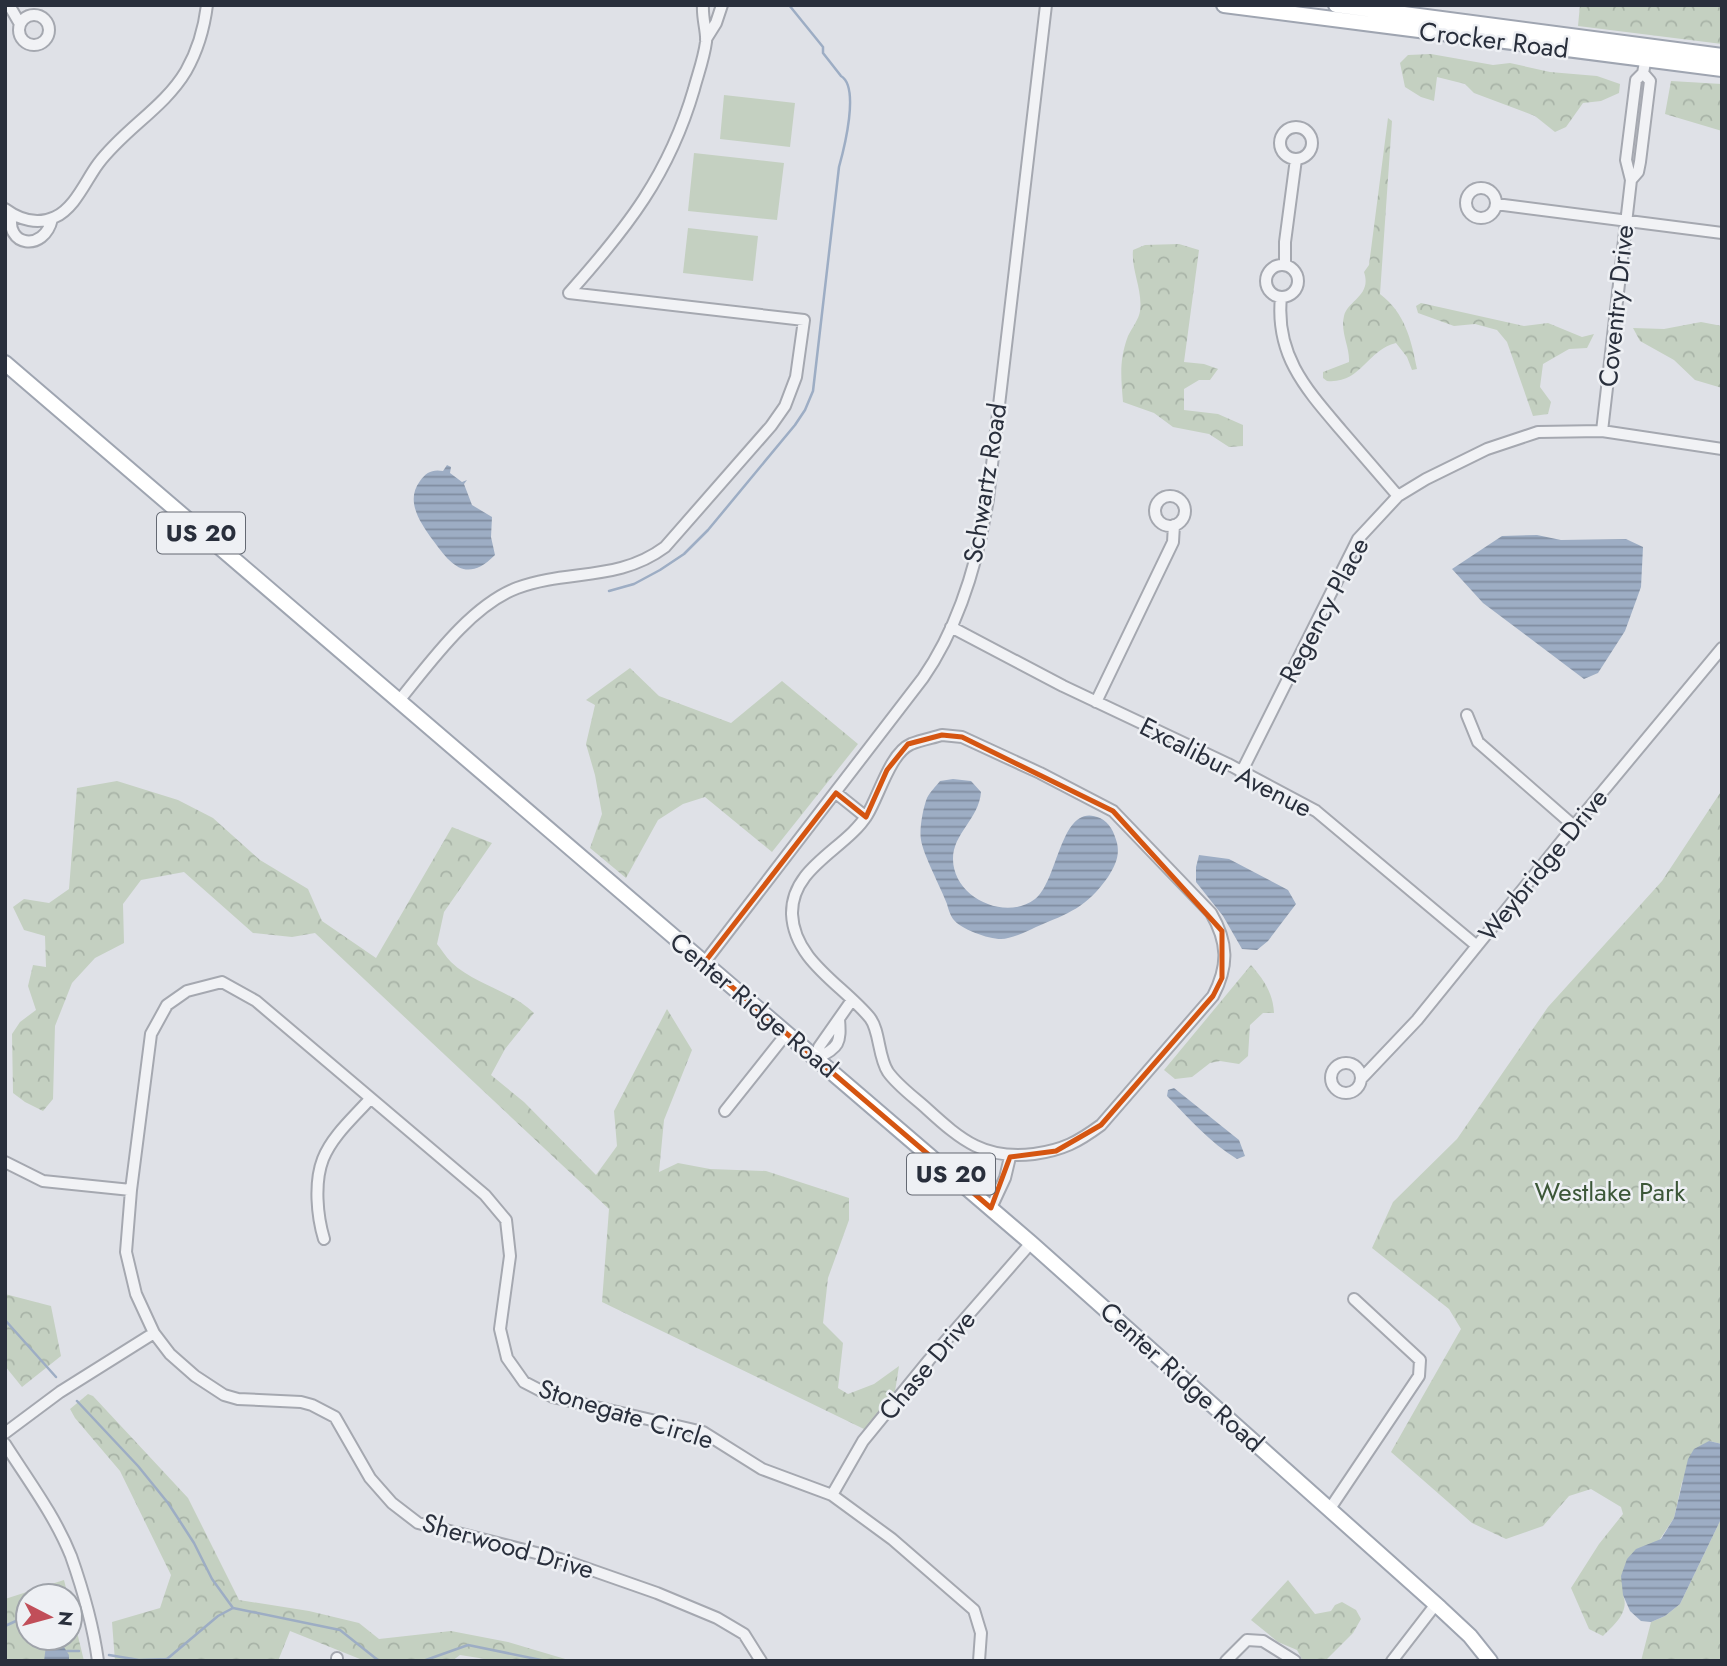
<svg xmlns="http://www.w3.org/2000/svg" width="1727" height="1666" font-family="Jost,sans-serif">
  <style>
    .forest { fill: url(#forest-crowns) }
    .pitch { fill: #c4d0c1 }
    .water { fill: url(#water-rules) }
    .lines { fill: none; stroke-linecap: round; stroke-linejoin: round }
    .stream { stroke: #9dadc4; stroke-width: 2.5 }
    .minor-casing { stroke: #a5a8b0; stroke-width: 14 }
    .major-casing { stroke: #9fa5b1; stroke-width: 18 }
    .minor { stroke: #f1f2f5; stroke-width: 10 }
    .major { stroke: #fff; stroke-width: 14 }
    .marked { fill: none; stroke: #d55511; stroke-width: 5; stroke-linejoin: round }
    .labels { text-anchor: middle; stroke-width: 5; stroke-linejoin: round; paint-order: stroke }
    .shield { fill: #eef0f4; stroke: #646973; stroke-width: 2 }
    .shield-label { font-size: 24px; font-weight: bold; fill: #292f3c }
    .street-label { font-size: 26px; fill: #292f3c; stroke: #eef0f4 }
    .park-label { font-size: 26px; fill: #3c5738; stroke: #eef0f4 }
  </style>
  <defs>
    <pattern id="forest-crowns" width="20" height="18" patternUnits="userSpaceOnUse" patternTransform="scale(1.75)"><rect width="20" height="18" fill="#c4d0c1"/><path d="M2 6a3 3 0 1 1 6 0M12 15a3 3 0 1 1 6 0" fill="none" stroke="#a8b3a7"/></pattern>
    <pattern id="water-rules" width="6" height="5" patternUnits="userSpaceOnUse" patternTransform="scale(1.75)"><rect width="6" height="5" fill="#9dadc4"/><path d="M0 2.5h6" fill="none" stroke="#808da0"/></pattern>
  </defs>
  <rect width="100%" height="100%" fill="#dfe1e7"/>
  <path class="forest" d="M 1580,5 L 1722,5 L 1722,44 L 1578,26 Z
    M 1431,54 L 1493,65 L 1510,63 L 1550,72 L 1597,76 L 1620,84 L 1619,93 L 1601,101 L 1583,103 L 1566,127 L 1555,132 L 1535,116 L 1474,93 L 1465,84 L 1437,77 L 1434,101 L 1421,97 L 1405,87 L 1400,63 L 1408,55 Z
    M 1671,81 L 1722,84 L 1722,131 L 1665,114 Z
    M 1388,118 L 1392,121 L 1380,294 C 1405,313 1411,339 1417,369 L 1412,370 L 1407,357 L 1396,343 C 1367,350 1361,384 1327,381 L 1323,378 L 1323,372 L 1349,362 C 1350,347 1340,332 1344,316 C 1348,300 1372,296 1364,272 L 1369,265 Z
    M 1179,244 L 1199,250 L 1184,362 L 1204,364 L 1218,369 L 1210,380 L 1199,380 L 1184,389 L 1184,410 L 1218,414 L 1243,425 L 1243,446 L 1229,447 L 1209,434 L 1173,427 L 1154,413 L 1123,402 C 1121,377 1119,360 1128,336 C 1132,328 1139,319 1140,311 C 1143,290 1131,270 1133,250 L 1145,245 Z
    M 1421,303 L 1524,326 L 1548,323 L 1582,337 L 1594,334 L 1587,348 L 1569,349 L 1543,364 L 1540,387 L 1551,402 L 1548,414 L 1533,416 L 1507,342 L 1497,330 L 1475,324 L 1454,326 L 1418,313 L 1416,306 Z
    M 1701,322 L 1722,326 L 1722,388 L 1695,380 L 1674,360 L 1640,341 L 1633,328 L 1664,329 Z
    M 630,668 L 659,696 L 731,723 L 782,681 L 858,744 L 772,852 L 705,797 L 683,804 L 658,820 L 626,878 L 590,848 L 602,814 L 595,775 L 586,744 L 595,705 L 586,700 Z
    M 117,781 L 178,800 L 213,818 L 260,860 L 308,889 L 322,921 L 376,958 L 452,827 L 492,843 L 444,912 L 437,944 C 442,950 446,957 451,962 C 475,985 510,990 534,1013 L 505,1049 L 491,1075 L 524,1102 L 596,1175 L 617,1146 L 614,1111 L 667,1009 L 692,1050 L 664,1120 L 659,1172 L 678,1163 L 710,1169 L 766,1171 L 849,1198 L 849,1220 L 828,1278 L 823,1323 L 843,1343 L 838,1388 L 848,1394 L 874,1384 L 899,1366 L 894,1398 L 866,1430 L 602,1302 L 609,1209 L 315,933 L 292,937 L 253,933 L 184,872 L 141,880 L 123,904 L 124,943 L 95,958 L 72,983 L 55,1026 L 53,1099 L 43,1111 L 25,1102 L 13,1093 L 12,1034 L 20,1022 L 36,1010 L 28,986 L 33,965 L 46,967 L 45,936 L 24,930 L 13,907 L 24,899 L 49,903 L 69,889 L 77,788 Z
    M 1722,790 L 1722,1444 L 1709,1441 L 1682,1482 L 1674,1518 L 1623,1595 C 1630,1612 1614,1625 1603,1636 L 1589,1629 L 1571,1588 L 1599,1544 L 1623,1514 L 1621,1507 L 1591,1489 L 1569,1496 L 1543,1526 L 1506,1539 L 1472,1523 L 1391,1452 L 1461,1329 L 1449,1309 L 1372,1248 L 1393,1202 L 1457,1139 L 1548,1007 L 1662,881 Z
    M 1251,965 C 1264,980 1273,993 1274,1013 L 1263,1013 L 1250,1025 L 1248,1056 L 1239,1064 L 1220,1061 L 1210,1063 L 1192,1077 L 1175,1079 L 1164,1070 Z
    M 5,1294 L 51,1306 L 61,1356 L 22,1387 L 5,1366 Z
    M 88,1394 L 93,1396 L 188,1498 L 239,1600 L 309,1611 L 359,1623 L 379,1639 L 451,1631 L 508,1642 L 572,1661 L 498,1661 L 460,1655 L 452,1661 L 365,1661 L 290,1631 L 278,1661 L 115,1661 L 112,1622 L 160,1608 L 171,1575 L 120,1471 L 75,1418 L 70,1409 Z
    M 1722,1517 L 1722,1661 L 1641,1661 L 1651,1622 L 1665,1616 L 1680,1604 Z
    M 64,1580 L 68,1596 L 28,1596 L 28,1638 L 70,1638 L 70,1603 L 84,1661 L 5,1661 L 5,1599 Z
    M 1288,1580 L 1315,1614 L 1331,1611 L 1335,1605 L 1342,1602 L 1356,1610 L 1361,1619 L 1353,1633 L 1325,1661 L 1303,1661 L 1297,1650 L 1278,1642 L 1251,1620 Z"/>
  <path class="pitch" d="M 724,95 L 795,103 L 790,147 L 720,139 Z
    M 694,153 L 784,163 L 777,220 L 688,211 Z
    M 688,228 L 758,236 L 753,281 L 683,273 Z"/>
  <path class="water" d="M 447,465 L 451,467 L 450,473 L 462,482 L 467,480 L 464,484 L 472,505 L 492,517 L 491,537 L 495,555 C 466,584 451,565 432,539 C 420,522 405,501 420,481 C 426,472 433,469 443,471 Z
    M 1537,535 L 1561,540 L 1626,539 L 1643,547 L 1641,587 L 1625,631 L 1598,673 L 1584,679 L 1483,603 L 1452,569 L 1502,536 Z
    M 953,779 L 971,781 L 981,792 C 979,819 953,833 953,859 C 953,897 1005,922 1035,899 C 1059,881 1060,800 1100,818 C 1110,823 1114,832 1117,843 C 1120,856 1115,866 1108,877 C 1086,908 1069,913 1036,927 C 1026,932 1011,939 1001,939 C 988,939 960,929 953,919 C 950,915 948,908 947,904 C 941,888 923,854 921,840 C 919,830 923,808 927,798 C 930,792 936,786 940,781 Z
    M 1199,855 L 1229,859 L 1288,890 L 1296,904 L 1268,941 L 1257,950 L 1242,949 L 1223,916 L 1196,882 L 1196,867 Z
    M 1174,1088 L 1239,1140 L 1245,1156 L 1237,1159 C 1210,1143 1189,1118 1167,1096 L 1168,1090 Z
    M 1709,1441 L 1722,1444 L 1722,1517 L 1680,1604 L 1665,1616 L 1651,1622 L 1641,1621 L 1630,1611 L 1623,1595 L 1621,1576 L 1627,1559 L 1636,1549 L 1661,1539 L 1674,1518 L 1688,1459 L 1694,1449 Z
    M 59,1639 L 69,1655 L 69,1661 L 44,1661 L 46,1646 L 50,1640 Z"/>
  <g class="lines">
    <path class="stream" d="M 609,591 L 634,584 L 660,570 L 684,554 L 708,530 L 795,425 L 805,410 L 813,391 L 839,167 C 844,149 860,87 841,76 L 823,53 L 823,47 L 789,5
      M 5,1320 L 56,1377
      M 77,1401 L 138,1466 L 168,1503 L 194,1543 L 212,1579 L 233,1608 L 340,1630 L 379,1661
      M 5,1626 L 16,1621 L 28,1620
      M 67,1651 L 79,1651
      M 109,1655 L 139,1660 L 167,1659 L 218,1616 L 233,1608
      M 423,1661 L 468,1645 L 546,1661"/>
    <defs>
      <path id="minor" d="M 9,5 L 20,24
        M19 30a15 15 0 1 1 30 0a15 15 0 1 1-30 0Z
        M 706,39 L 716,23 L 722,5
        M1280 143a16 16 0 1 1 32 0a16 16 0 1 1-32 0Z
        M 1631,180 L 1638,172 L 1640,162 L 1650,81 L 1643,73
        M1466 203a15 15 0 1 1 30 0a15 15 0 1 1-30 0Z
        M 1496,204 L 1722,233
        M 5,209 C 20,220 38,225 55,217 C 75,208 86,180 98,164 C 124,129 164,108 186,71 C 198,50 204,29 207,5
        M 12,214 C 4,246 44,253 52,219
        M 1285,265 L 1285,242 L 1296,159
        M1266 281a16 16 0 1 1 32 0a16 16 0 1 1-32 0Z
        M 569,293 C 627,228 669,175 694,89 C 698,74 704,58 706,42 C 707,31 702,19 703,5
        M 1281,297 C 1275,355 1306,389 1341,430 C 1360,452 1379,474 1398,496
        M 1602,431 L 1631,180 L 1626,160 L 1636,80 L 1643,73 L 1647,52
        M1155 511a15 15 0 1 1 30 0a15 15 0 1 1-30 0Z
        M 951,627 L 1063,686 L 1228,764 L 1316,811 L 1477,946
        M 398,702 C 429,664 470,606 517,588 C 568,569 618,582 665,547 L 771,426 L 785,406 L 796,377 L 804,320 L 569,293
        M 1096,702 L 1173,542 L 1174,525
        M 1467,715 L 1478,742 L 1574,826
        M 942,735 L 962,737 L 1040,773 L 1113,811 L 1211,913 C 1228,942 1229,966 1213,996 L 1101,1125 C 1078,1142 1063,1150 1034,1154 C 985,1160 962,1141 927,1109 C 915,1098 898,1086 888,1072 C 878,1057 880,1031 870,1018 C 843,985 794,961 792,914 C 791,867 846,849 867,815 C 879,796 890,753 911,744 C 921,740 932,738 942,735 Z
        M 1241,773 L 1358,539 L 1398,496 L 1426,479 L 1487,449 L 1538,432 L 1602,431 L 1722,449
        M 836,793 L 866,817
        M 704,963 L 923,678 C 959,626 978,561 988,499 L 1046,5
        M 817,1058 L 819,1047 L 852,1000
        M 817,1058 C 839,1048 841,1043 839,1019
        M1331 1078a15 15 0 1 1 30 0a15 15 0 1 1-30 0Z
        M 1361,1079 L 1417,1020 L 1574,826 L 1722,648
        M 725,1111 L 787,1033
        M 5,1162 L 43,1181 L 131,1190
        M 991,1208 L 1005,1178 L 1010,1157
        M 324,1239 C 317,1216 314,1182 323,1159 C 332,1136 354,1117 370,1099
        M 5,1433 L 60,1392 L 154,1333
        M 5,1444 C 28,1480 55,1516 71,1556 C 83,1590 93,1625 98,1661
        M 832,1495 L 863,1441 L 929,1360 L 1031,1243
        M 1329,1510 L 1419,1376 L 1420,1360 L 1354,1299
        M 337,1661 L 337,1658
        M 761,1661 L 744,1634 L 717,1618 L 657,1593 L 560,1559 L 418,1523 L 392,1503 L 370,1478 L 335,1417 L 312,1405 L 301,1402 L 238,1399 L 224,1395 L 195,1376 L 170,1354 L 154,1333 L 136,1294 L 126,1252 L 131,1190 L 151,1034 L 167,1005 L 187,991 L 222,982 L 256,1001 L 485,1195 L 506,1220 L 510,1256 L 500,1329 L 507,1358 L 524,1382 L 553,1397 L 703,1432 L 762,1469 L 832,1495 L 892,1539 L 974,1610 L 981,1633 L 979,1661
        M 1226,1661 L 1247,1640 L 1263,1641 L 1295,1661
        M 1392,1661 L 1436,1604"/>
      <path id="major" d="M 1224,5 L 1722,69
        M 1336,5 L 1722,56
        M 5,363 L 1031,1243 L 1440,1608 L 1470,1636 L 1490,1661"/>
    </defs>
    <use href="#minor" class="minor-casing"/>
    <use href="#major" class="major-casing"/>
    <use href="#minor" class="minor"/>
    <use href="#major" class="major"/>
  </g>
  <path class="marked" d="M 942,735 L 962,737 L 1113,811 L 1222,931 L 1222,978 L 1213,996 L 1101,1125 L 1056,1151 L 1010,1157 L 991,1208 L 704,963 L 836,793 L 866,817 L 887,770 L 908,744 Z"/>
  <g class="labels">
    <g class="shield">
      <rect x="157" y="512.5" width="88" height="41" rx="5"/>
      <rect x="907" y="1153.5" width="88" height="41" rx="5"/>
    </g>
    <g class="shield-label">
      <text x="201" y="541">US 20</text>
      <text x="951" y="1182">US 20</text>
    </g>
    <g class="street-label">
      <text transform="translate(1494 40) rotate(7)" y="9">Crocker Road</text>
      <text transform="translate(1616 306) rotate(-84)" y="9">Coventry Drive</text>
      <text transform="translate(985 483) rotate(-81)" y="9">Schwartz Road</text>
      <text transform="translate(1324 610) rotate(-62)" y="9">Regency Place</text>
      <text transform="translate(1226 767) rotate(27)" y="9">Excalibur Avenue</text>
      <text transform="translate(1543 865) rotate(-51)" y="9">Weybridge Drive</text>
      <text transform="translate(754 1005) rotate(40)" y="9">Center Ridge Road</text>
      <text transform="translate(927 1365) rotate(-50)" y="9">Chase Drive</text>
      <text transform="translate(1182 1377) rotate(42)" y="9">Center Ridge Road</text>
      <text transform="translate(626 1414) rotate(17)" y="9">Stonegate Circle</text>
      <text transform="translate(508 1546) rotate(16)" y="9">Sherwood Drive</text>
    </g>
    <g class="park-label">
      <text x="1610" y="1201">Westlake Park</text>
    </g>
  </g>
  <rect width="1727" height="1666" fill="none" stroke="#292f3c" stroke-width="14"/>
  <g transform="translate(49 1617) rotate(96)"><circle r="33" fill="#eef0f4" stroke="#9fa3aa" stroke-width="2"/>
  <path d="M0-5L12 26L0 18L-12 26Z" fill="#c14e59"/>
  <text y="-10" font-size="19" font-weight="bold" text-anchor="middle" fill="#292f3c">N</text>
  </g>
</svg>
